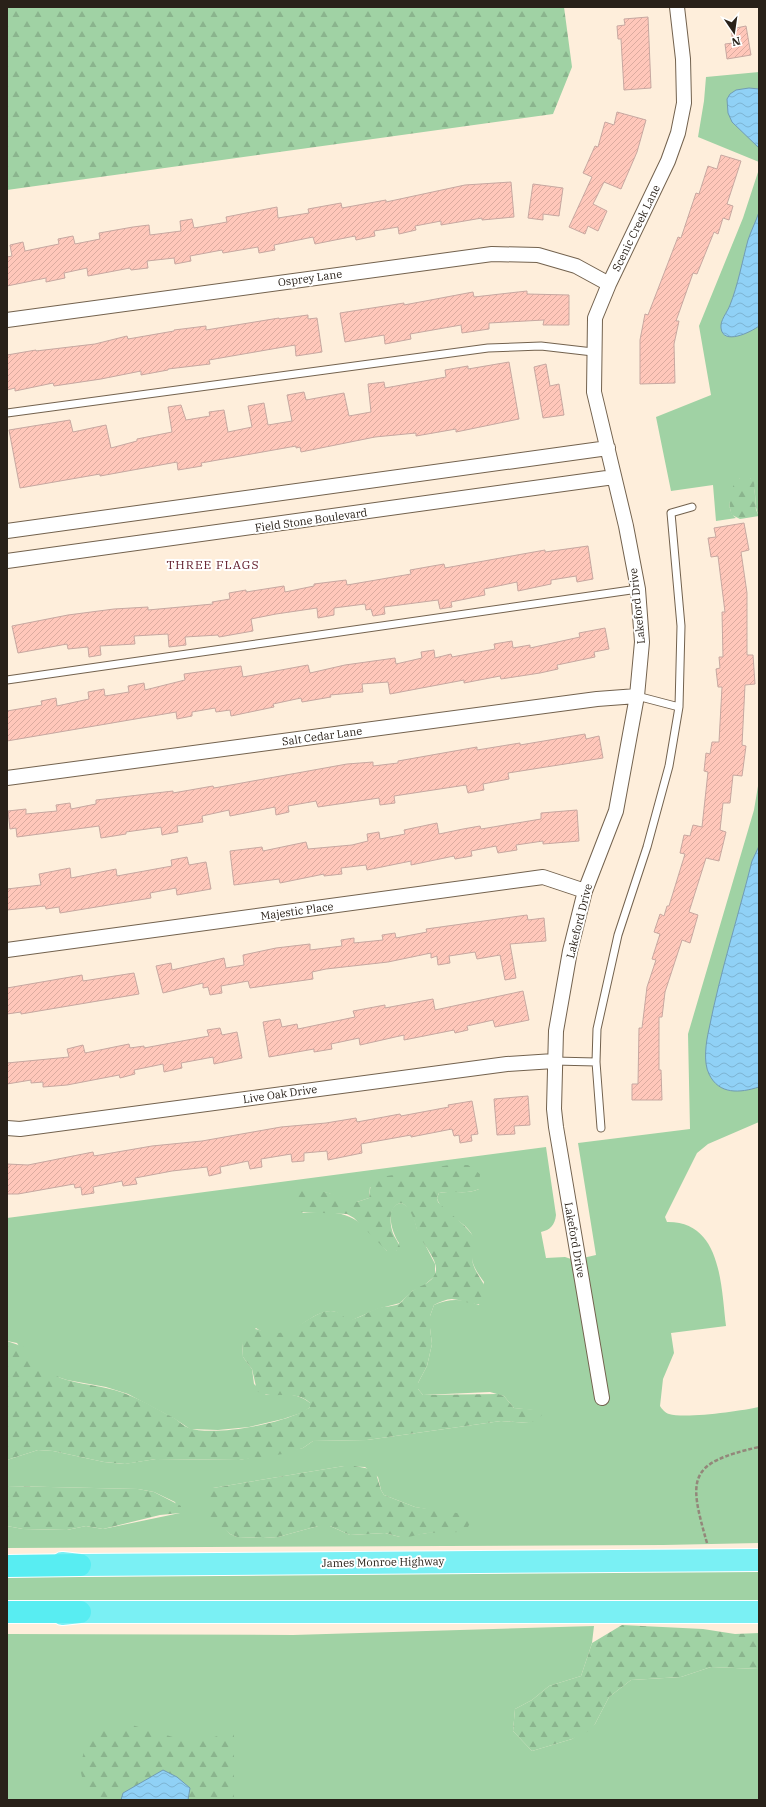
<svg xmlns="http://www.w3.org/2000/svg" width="766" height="1807" font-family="'IBM Plex Serif',serif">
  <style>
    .grass { fill: #a0d2a4; fill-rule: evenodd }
    .forest { fill: url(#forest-firs) }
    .water { fill: url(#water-waves); stroke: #719cb4 }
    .building { fill: url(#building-hatch); stroke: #c7a8a1 }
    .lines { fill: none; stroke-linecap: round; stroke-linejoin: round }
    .service-casing { stroke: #73624e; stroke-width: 9 }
    .minor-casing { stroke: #73624e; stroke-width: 16 }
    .trunk-casing { stroke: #fff; stroke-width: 24 }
    .motorway-casing { stroke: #fff; stroke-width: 24 }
    .path { stroke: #93877a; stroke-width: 2.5; stroke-dasharray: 4 2; stroke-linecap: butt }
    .service { stroke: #fff; stroke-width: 7 }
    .minor { stroke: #fff; stroke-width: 14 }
    .trunk { stroke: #7af0f4; stroke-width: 22 }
    .motorway { stroke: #58edf2; stroke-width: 22 }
    .labels { text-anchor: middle; stroke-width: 4; stroke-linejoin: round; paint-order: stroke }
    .street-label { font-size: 11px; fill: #292119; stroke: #fff }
    .neighbourhood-label { font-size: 12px; letter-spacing: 1px; fill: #5f1a28; stroke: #fff }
  </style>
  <defs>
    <pattern id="forest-firs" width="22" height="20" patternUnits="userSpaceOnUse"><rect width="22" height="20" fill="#a0d2a4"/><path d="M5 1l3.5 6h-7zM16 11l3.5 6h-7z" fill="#8ab48d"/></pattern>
    <pattern id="water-waves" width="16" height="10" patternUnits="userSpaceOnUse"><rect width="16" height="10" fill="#90d1f6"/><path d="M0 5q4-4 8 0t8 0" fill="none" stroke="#7cb3d2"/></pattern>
    <pattern id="building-hatch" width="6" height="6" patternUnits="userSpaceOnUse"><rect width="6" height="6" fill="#ffc7ba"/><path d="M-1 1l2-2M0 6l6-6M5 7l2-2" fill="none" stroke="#dbab9f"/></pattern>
  </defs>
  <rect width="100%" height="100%" fill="#feeedb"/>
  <path class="grass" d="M 759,72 L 759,162 L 698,137 L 704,101 L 706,77 Z
    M 759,169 L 759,516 C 752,503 759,494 750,478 L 740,478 C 733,488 723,509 736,518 L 716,521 L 713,485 L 671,491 L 656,417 L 711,395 L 699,326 L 743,218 Z
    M 759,780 L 759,1122 L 708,1144 L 697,1153 L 665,1217 L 667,1222 C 722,1221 721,1287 726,1326 L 671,1333 L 674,1353 L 663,1379 L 660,1406 C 662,1409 665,1413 669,1414 C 685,1419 741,1411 759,1407 L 759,1543 L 663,1545 L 7,1548 L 7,1526 L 23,1529 L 67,1530 L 86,1526 L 103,1529 L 180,1513 L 175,1502 L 154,1492 L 138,1489 L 7,1486 L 7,1460 L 38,1450 L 53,1451 L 104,1462 L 124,1464 L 156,1459 L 239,1460 L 303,1448 L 313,1441 L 367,1440 L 501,1421 L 529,1423 L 533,1410 L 514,1408 L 504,1396 L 490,1392 L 423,1395 L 418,1389 L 418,1383 L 427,1366 L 432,1344 L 430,1328 L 430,1316 L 434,1305 C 450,1298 463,1299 479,1305 L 484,1282 C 479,1275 472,1266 472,1257 C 473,1247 476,1243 471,1233 C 463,1220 441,1214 437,1198 L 439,1193 C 452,1190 468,1195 479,1189 L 370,1187 L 369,1198 L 357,1202 L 353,1202 L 328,1193 L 294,1189 C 293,1199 296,1206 303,1213 C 348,1209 359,1217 387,1251 L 396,1251 L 399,1243 C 392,1233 383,1205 402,1203 L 409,1208 L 414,1218 L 417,1229 L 435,1264 L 435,1276 L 422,1287 L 412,1291 L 400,1303 L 377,1309 L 350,1321 C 342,1318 339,1311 331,1311 C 305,1312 288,1350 256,1328 L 242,1343 L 243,1357 L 252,1369 L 254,1384 L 266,1395 C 281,1394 298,1392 310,1403 L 310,1407 L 304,1412 L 283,1419 L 249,1427 L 218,1430 L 190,1429 L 175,1419 L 128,1394 L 106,1387 L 67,1380 L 55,1376 L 30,1362 L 17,1343 L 7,1341 L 7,1218 L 546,1147 L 556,1215 C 555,1225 550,1230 541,1232 L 546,1258 L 565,1257 L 574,1260 L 596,1255 L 578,1143 L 690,1129 L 688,1034 L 754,810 ZM 344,1466 L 365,1467 L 378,1477 L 381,1490 L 384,1495 L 415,1507 L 426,1509 L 434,1532 L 400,1537 L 385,1533 L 350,1535 L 330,1526 L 318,1526 L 278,1537 L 263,1538 L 237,1537 L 230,1534 L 218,1522 L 213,1488 Z
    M 759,1571 L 759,1600 L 7,1601 L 7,1577 Z
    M 594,1626 L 592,1643 L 581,1676 L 549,1686 L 532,1700 L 515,1709 L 513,1731 L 532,1751 L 572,1739 L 595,1724 L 609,1697 L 631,1680 L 681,1677 L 711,1667 L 759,1669 L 759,1800 L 7,1800 L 7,1634 L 293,1635 Z"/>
  <path class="forest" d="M 7,7 L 564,7 L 572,67 L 553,114 L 7,190 Z
    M 740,478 L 750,478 L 754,481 L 756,510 L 759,516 L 740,519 L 732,515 C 727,505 730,484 740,478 Z
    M 449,1165 L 468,1165 L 480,1174 L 479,1189 C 468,1195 452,1190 439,1193 L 437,1198 L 438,1202 C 447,1212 471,1228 475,1240 C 477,1248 471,1256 473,1264 C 478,1279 488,1284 488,1301 C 480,1309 464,1300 452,1299 C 446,1299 440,1302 434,1305 L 430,1316 L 430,1328 L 432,1344 L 427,1366 L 418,1383 L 418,1389 L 423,1395 L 498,1394 L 504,1396 L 514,1408 L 540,1410 L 542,1415 L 537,1420 L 529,1423 L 501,1421 L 367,1440 L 313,1441 L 303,1448 L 283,1454 L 239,1460 L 156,1459 L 125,1464 L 104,1462 L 53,1451 L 38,1450 L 7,1460 L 7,1341 L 24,1347 C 26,1361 34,1363 45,1369 C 53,1373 58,1378 67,1380 C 88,1386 110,1386 131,1396 C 146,1402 160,1411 174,1418 C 179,1421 183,1426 189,1428 C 213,1437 290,1423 310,1407 L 310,1403 C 294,1388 271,1401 257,1391 L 252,1369 L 243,1357 L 242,1343 L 243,1334 L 246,1330 C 256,1325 264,1335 278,1333 C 301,1331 317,1306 337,1312 C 342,1314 345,1319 350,1320 C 360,1318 368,1312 378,1308 C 385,1306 392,1307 399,1304 C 404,1301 407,1294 412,1291 C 421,1285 434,1283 436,1270 C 437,1260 425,1246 420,1237 C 414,1225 415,1212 402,1203 C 390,1204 389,1220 392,1230 C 393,1236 398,1241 400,1247 L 396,1251 L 387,1251 L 354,1218 L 347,1214 L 299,1212 L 293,1198 L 287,1195 L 287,1191 C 295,1185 327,1192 337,1195 C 344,1197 350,1201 357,1202 L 369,1198 L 371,1182 L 376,1178 Z
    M 344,1466 L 355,1466 L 375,1470 L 381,1490 L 384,1495 L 415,1507 L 464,1514 L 469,1517 L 470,1523 L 468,1527 L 460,1532 L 427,1533 L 408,1537 L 400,1537 L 385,1533 L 350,1535 L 330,1526 L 318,1526 L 278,1537 L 263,1538 L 237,1537 L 230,1534 L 210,1517 L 204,1495 L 206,1491 L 213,1488 Z
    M 7,1486 L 138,1489 L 154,1492 L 181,1506 L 180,1513 L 160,1515 L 103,1529 L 86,1526 L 67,1530 L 23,1529 L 7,1526 Z
    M 622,1625 L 703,1629 L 735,1634 L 759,1633 L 759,1669 L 711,1667 L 681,1677 L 631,1680 L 609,1697 L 595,1724 L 586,1733 L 572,1739 L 532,1751 L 513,1731 L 515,1709 L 532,1700 L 549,1686 L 581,1676 L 592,1643 Z
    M 132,1725 L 183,1740 L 211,1738 L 234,1731 L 234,1800 L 87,1800 L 80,1768 L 88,1734 Z"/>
  <path class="water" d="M 749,88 L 759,89 L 759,148 L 732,122 L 728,113 L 727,99 L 730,94 L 736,90 Z
    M 759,212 L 759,326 C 751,332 723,346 721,328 C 720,320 727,313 730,305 C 738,285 742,262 748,240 C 751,231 756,221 759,212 Z
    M 759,846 L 759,1087 C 740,1093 719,1095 709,1074 C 703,1062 706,1042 709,1029 C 720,973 738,917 752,861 Z
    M 163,1770 L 177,1777 L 190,1788 L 188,1800 L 121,1800 L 123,1793 Z"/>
  <path class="building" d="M 648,17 L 651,88 L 624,90 L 621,39 L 618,39 L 617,26 L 625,25 L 624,19 Z
    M 746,26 L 751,55 L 727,59 L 725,44 L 733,43 L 731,29 Z
    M 617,112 L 646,120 L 637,152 L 621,189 L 604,182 L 593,204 L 607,211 L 598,231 L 588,226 L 585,234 L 569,227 L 592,177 L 583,173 L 595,146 L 598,147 L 605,122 L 614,125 Z
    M 721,155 L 741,161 L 727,204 L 733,206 L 729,220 L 723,218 L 718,234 L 714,232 L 697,274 L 693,273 L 676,321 L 679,321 L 674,344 L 675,383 L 640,384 L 640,340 L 645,314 L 648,315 L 678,237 L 681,238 L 696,193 L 699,194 L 708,166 L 717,169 Z
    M 511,182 L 514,217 L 482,220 L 482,218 L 441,225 L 441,221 L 415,226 L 416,230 L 399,234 L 398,227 L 374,231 L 375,236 L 356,240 L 355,236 L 315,244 L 313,237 L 274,245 L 275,250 L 259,253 L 258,247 L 223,253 L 222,250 L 190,256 L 191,261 L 175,264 L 174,258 L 147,261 L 148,268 L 131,270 L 130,268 L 88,276 L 87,268 L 64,273 L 65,278 L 46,282 L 46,278 L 7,286 L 7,257 L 12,256 L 10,245 L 23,242 L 25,251 L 59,244 L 58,239 L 73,236 L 75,244 L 100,239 L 99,233 L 133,227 L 149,225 L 150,235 L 181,231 L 180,221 L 192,219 L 194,228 L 227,222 L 226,217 L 277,207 L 278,218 L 309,213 L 308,209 L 341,203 L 342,208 L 386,200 L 386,202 L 465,185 Z
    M 533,184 L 563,188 L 559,216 L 543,214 L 543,220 L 528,218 Z
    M 527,291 L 527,294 L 569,295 L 569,325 L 543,325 L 544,320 L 489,323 L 489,329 L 462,333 L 461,325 L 410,334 L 411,339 L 385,344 L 384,335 L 345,342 L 340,313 L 404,303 L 404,305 L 473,292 L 474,297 Z
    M 308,315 L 308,319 L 317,318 L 322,352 L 296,356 L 295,345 L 209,360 L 210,364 L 168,369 L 168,370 L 141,375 L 141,371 L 101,379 L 54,386 L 53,383 L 15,391 L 15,388 L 7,390 L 7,355 L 36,350 L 36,351 L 95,344 L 127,336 L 128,339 L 174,331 L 174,330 L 206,326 L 206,330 L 279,318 L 279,319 Z
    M 509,362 L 519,419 L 456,432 L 456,429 L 416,436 L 416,433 L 375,437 L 301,452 L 300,447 L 296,448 L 296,446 L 201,463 L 202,466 L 178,470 L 177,462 L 100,476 L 100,474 L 20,488 L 9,430 L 70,420 L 73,432 L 106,425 L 111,448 L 137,441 L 137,439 L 172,432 L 168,407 L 181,405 L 186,420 L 210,416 L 209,412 L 224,410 L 228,432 L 252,427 L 248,406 L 264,403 L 268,425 L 292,421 L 287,395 L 304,392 L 306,400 L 344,393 L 349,416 L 371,412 L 368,384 L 384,382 L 385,388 L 446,377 L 445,370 L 468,366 L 468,369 Z
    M 546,364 L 550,386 L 559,384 L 564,415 L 543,418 L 534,367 Z
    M 744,523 L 749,550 L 741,552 L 747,593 L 747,655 L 753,655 L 755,684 L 745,685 L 742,745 L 746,746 L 742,776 L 733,775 L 730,803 L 723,803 L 720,830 L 726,832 L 719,861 L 706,858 L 689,912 L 698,915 L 690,943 L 682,940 L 665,992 L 662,1017 L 659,1017 L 659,1070 L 661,1070 L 662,1100 L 632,1100 L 632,1084 L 638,1084 L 639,1028 L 642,1028 L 647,987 L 656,960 L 652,959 L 660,934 L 654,932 L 660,914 L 664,916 L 667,906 L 669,906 L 685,854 L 680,853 L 684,835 L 690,836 L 693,825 L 702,827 L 708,772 L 704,771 L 706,753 L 710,754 L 712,742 L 719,742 L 722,687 L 718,687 L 716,669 L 720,668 L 719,657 L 723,657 L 722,612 L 725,612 L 718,556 L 711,557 L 708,538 L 716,537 L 714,528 Z
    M 588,546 L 593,579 L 577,582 L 576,576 L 551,580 L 551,584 L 518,591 L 517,582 L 484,589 L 485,595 L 451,602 L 452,607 L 440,609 L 438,600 L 384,607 L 385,614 L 373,616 L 371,609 L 366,610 L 365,604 L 334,608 L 334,615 L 318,618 L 317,608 L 276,614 L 251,619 L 253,631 L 219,637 L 218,635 L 185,637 L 186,645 L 169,647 L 168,634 L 134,636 L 135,644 L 100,646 L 101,655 L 89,657 L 88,647 L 68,649 L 67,644 L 18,653 L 12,626 L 68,615 L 114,609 L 148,607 L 148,610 L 213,604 L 212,602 L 230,599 L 229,593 L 246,590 L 246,592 L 284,586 L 285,592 L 314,586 L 314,584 L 346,580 L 347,585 L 411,574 L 410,570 L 444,564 L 445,568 L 545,550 L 545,552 Z
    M 605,628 L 609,649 L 594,652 L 595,657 L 557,665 L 558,669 L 540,673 L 501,679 L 500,676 L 464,683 L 464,680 L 390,694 L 388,682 L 362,684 L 363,692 L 330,695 L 331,697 L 302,702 L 301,698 L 273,704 L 274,707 L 231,716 L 230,710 L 216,712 L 215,708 L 192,712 L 192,716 L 177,719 L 176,712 L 7,741 L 7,711 L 42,705 L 41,701 L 56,698 L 57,706 L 89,699 L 88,692 L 104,689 L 105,696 L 129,692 L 128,686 L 144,683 L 145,690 L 185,680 L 184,674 L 241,666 L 243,677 L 308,665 L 310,673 L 345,665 L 395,658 L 396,664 L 422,658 L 421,652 L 434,650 L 435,658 L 451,654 L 452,657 L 495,649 L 494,644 L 512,641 L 513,648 L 530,645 L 530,648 L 580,637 L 579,633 Z
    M 585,734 L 586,739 L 599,736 L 603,758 L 508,773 L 509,779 L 483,784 L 484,790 L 468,793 L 466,785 L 394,796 L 395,803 L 380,805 L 379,798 L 318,807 L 316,801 L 288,806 L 289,812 L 276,815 L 275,807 L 230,816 L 229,810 L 202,816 L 203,822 L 177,826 L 178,832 L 162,835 L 161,827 L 126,832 L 126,834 L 101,838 L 99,826 L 17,837 L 16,828 L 10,829 L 8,811 L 26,809 L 26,814 L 57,811 L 56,805 L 70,803 L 71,809 L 96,804 L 96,800 L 173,791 L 173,793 L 213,786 L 214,788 L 347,764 L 373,762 L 373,766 L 398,763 L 398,761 L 477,747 L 477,750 L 520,743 L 520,745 Z
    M 577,810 L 579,841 L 543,844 L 543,841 L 516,845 L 517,850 L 498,853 L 496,846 L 471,851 L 472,856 L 455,859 L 454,856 L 411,865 L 411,861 L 367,870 L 366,865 L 341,868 L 342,874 L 324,876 L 324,874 L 280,883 L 279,879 L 234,885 L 230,851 L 262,847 L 263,851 L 306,842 L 308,849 L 352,845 L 368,841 L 367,834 L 379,832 L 380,839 L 405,834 L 404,830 L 437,823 L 439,834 L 463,829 L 480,826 L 481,829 L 541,819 L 541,813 Z
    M 187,857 L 189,865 L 206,862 L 211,889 L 177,895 L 176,888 L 150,893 L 151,898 L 60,913 L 59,907 L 46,909 L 45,906 L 7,910 L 7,889 L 41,885 L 39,874 L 70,868 L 71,878 L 116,869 L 117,876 L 172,866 L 171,860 Z
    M 527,915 L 528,920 L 544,918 L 546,941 L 510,944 L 516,978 L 505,980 L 500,955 L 477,959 L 475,952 L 449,956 L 450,963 L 438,965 L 437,956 L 431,958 L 431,953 L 388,962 L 326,969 L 312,972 L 313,979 L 250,988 L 248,981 L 221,986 L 222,993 L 210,995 L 208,987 L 203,988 L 203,983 L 163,993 L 156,966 L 171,963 L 172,970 L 224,958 L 226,968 L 244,965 L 243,955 L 276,948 L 310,944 L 310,950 L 342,946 L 341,940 L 354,938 L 354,943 L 383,940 L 382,935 L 395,933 L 396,938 L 427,932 L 426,929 Z
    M 134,973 L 139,994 L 21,1014 L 21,1012 L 7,1014 L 7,988 L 82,975 L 83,981 Z
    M 523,991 L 529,1020 L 495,1027 L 493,1020 L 467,1026 L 468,1030 L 455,1033 L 454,1030 L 404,1040 L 404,1035 L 360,1045 L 359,1038 L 331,1044 L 332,1049 L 314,1052 L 314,1049 L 269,1057 L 263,1022 L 280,1019 L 282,1027 L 297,1024 L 298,1029 L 355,1017 L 353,1011 L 385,1005 L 385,1008 L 433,999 L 435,1010 Z
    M 220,1028 L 222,1035 L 237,1032 L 242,1058 L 214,1064 L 213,1057 L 181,1063 L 182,1068 L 164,1072 L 163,1064 L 134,1070 L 135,1074 L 120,1078 L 119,1075 L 67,1085 L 43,1087 L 43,1082 L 31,1083 L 31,1080 L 7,1084 L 7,1063 L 69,1057 L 67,1049 L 83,1045 L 85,1053 L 129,1044 L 130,1048 L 144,1046 L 144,1048 L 209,1036 L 207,1030 Z
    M 528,1096 L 530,1125 L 514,1126 L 515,1134 L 497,1135 L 494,1099 Z
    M 472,1101 L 478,1134 L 471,1135 L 472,1141 L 460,1143 L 459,1135 L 454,1136 L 452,1129 L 411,1137 L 411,1135 L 361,1144 L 362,1153 L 328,1160 L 327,1151 L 304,1153 L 304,1161 L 292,1162 L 291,1154 L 261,1159 L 262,1167 L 250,1169 L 248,1161 L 220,1167 L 221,1173 L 209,1176 L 207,1167 L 172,1171 L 135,1178 L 137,1184 L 123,1186 L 122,1181 L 93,1187 L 94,1193 L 82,1195 L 81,1187 L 75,1188 L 74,1184 L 18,1194 L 7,1194 L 7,1164 L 28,1165 L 93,1152 L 94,1156 L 152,1146 L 202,1141 L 281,1127 L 326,1123 L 356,1118 L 357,1122 L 400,1114 L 401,1116 L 449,1107 L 448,1105 Z"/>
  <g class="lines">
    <defs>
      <path id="service" d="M 7,413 L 488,348 L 541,346 L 593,352
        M 7,680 L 638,589
        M 637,696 L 679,707
        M 554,1061 L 596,1062
        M 601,1128 L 596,1062 L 597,1029 L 618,935 L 647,847 L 669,766 L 679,707 L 681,626 L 671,513 L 692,507"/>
      <path id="minor" d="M 7,320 L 492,254 L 538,255 L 576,266 L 609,284
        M 7,531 L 608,448
        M 7,561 L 614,477
        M 7,778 L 597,699 L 637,696
        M 7,950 L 543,877 L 585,891
        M 7,1128 L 20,1129 L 507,1064 L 554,1061
        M 602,1398 L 556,1127 L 554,1109 L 556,1031 L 570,951 L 585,891 L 616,811 L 637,696 L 642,642 L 638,589 L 626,526 L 594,392 L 595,318 L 609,284 L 668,161 L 678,133 L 684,103 L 683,59 L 677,7"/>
      <path id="trunk" d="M 62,1563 L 80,1565 L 759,1560
        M 62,1614 L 80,1612 L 759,1612"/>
      <path id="motorway" d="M 7,1566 L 80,1565
        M 7,1612 L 80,1612"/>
    </defs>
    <use href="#service" class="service-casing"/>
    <use href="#minor" class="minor-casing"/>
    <use href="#trunk" class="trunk-casing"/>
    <use href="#motorway" class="motorway-casing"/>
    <path class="path" d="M 707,1543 C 688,1477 688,1463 759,1447"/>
    <use href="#service" class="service"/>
    <use href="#minor" class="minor"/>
    <use href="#trunk" class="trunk"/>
    <use href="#motorway" class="motorway"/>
  </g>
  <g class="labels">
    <g class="street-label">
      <text transform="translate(636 228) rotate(-64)" y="4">Scenic Creek Lane</text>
      <text transform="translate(310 278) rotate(-8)" y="4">Osprey Lane</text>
      <text transform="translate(311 520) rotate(-8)" y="4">Field Stone Boulevard</text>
      <text transform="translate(637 606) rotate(-96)" y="4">Lakeford Drive</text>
      <text transform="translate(322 736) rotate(-8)" y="4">Salt Cedar Lane</text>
      <text transform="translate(297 911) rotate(-8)" y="4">Majestic Place</text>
      <text transform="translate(579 921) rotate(-76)" y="4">Lakeford Drive</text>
      <text transform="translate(280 1094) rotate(-8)" y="4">Live Oak Drive</text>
      <text transform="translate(575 1240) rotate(80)" y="4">Lakeford Drive</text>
      <text transform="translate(383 1562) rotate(-1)" y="4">James Monroe Highway</text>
    </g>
    <g class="neighbourhood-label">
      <text x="213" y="569">THREE FLAGS</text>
    </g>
  </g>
  <rect width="766" height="1807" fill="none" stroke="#292119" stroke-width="16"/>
  <g transform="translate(734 32) rotate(167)" stroke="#ffffff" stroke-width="3" paint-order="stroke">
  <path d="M0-3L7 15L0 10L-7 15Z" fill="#292119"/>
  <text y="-6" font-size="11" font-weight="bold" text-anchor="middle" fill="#292119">N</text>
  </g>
</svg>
